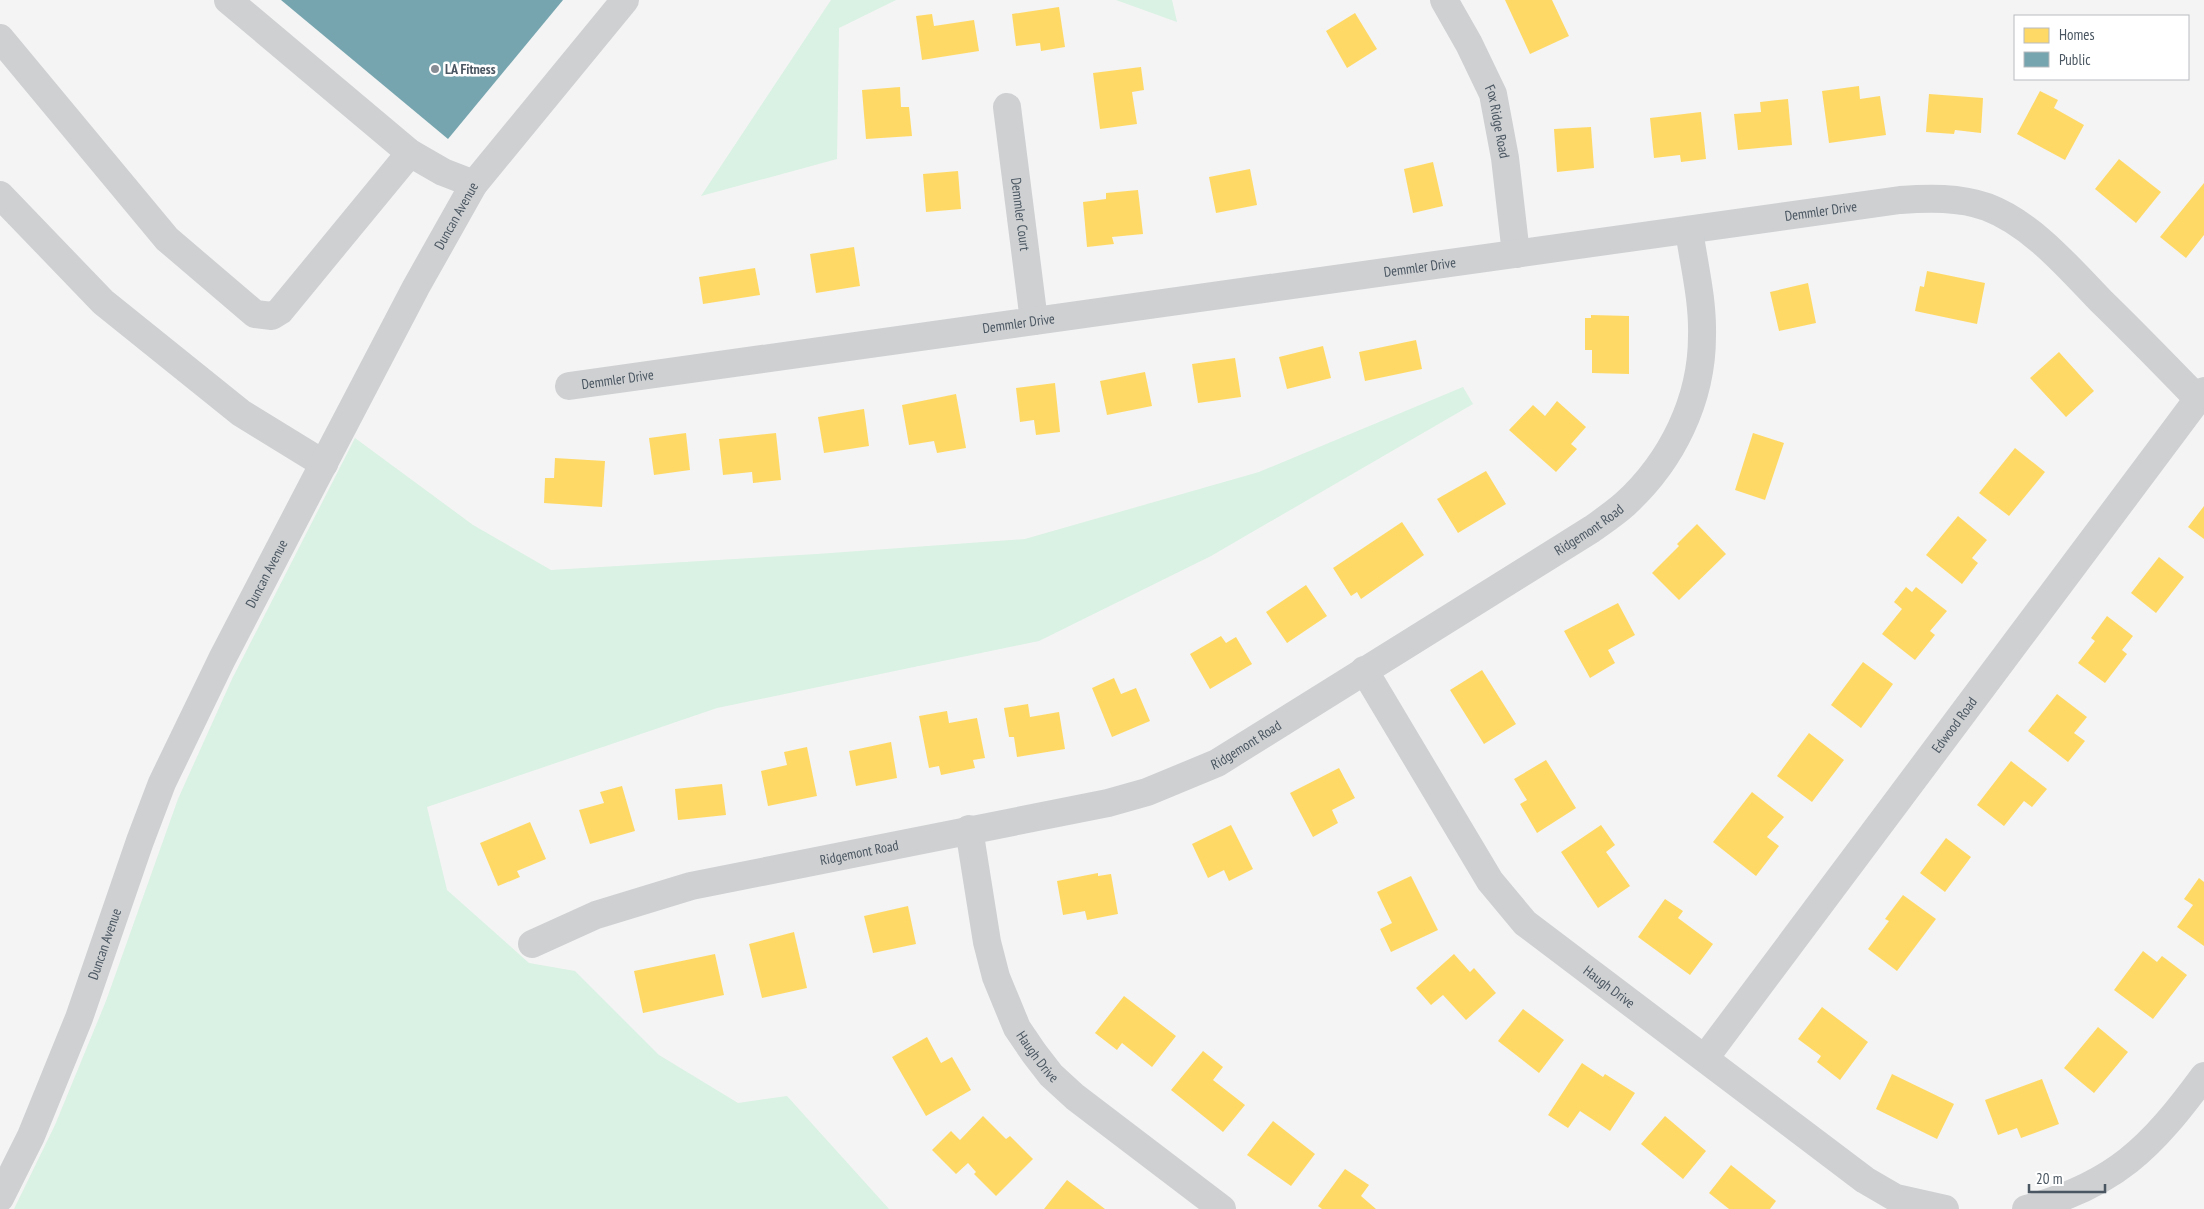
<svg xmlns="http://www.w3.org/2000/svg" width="2204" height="1209" font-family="'PT Sans Narrow',sans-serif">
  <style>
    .green { fill: #d9f2e3 }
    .homes { fill: #ffd966 }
    .public { fill: #76a5af }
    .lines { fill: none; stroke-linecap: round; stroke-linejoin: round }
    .minor { stroke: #ced0d2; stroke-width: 28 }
    .poi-dot { fill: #868d94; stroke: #fff; stroke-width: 2 }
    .labels { text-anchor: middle; stroke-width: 5; stroke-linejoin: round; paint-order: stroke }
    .poi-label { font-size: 14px; font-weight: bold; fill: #4a5661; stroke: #fff; text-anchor: start }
    .street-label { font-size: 14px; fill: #4a5661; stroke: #fff }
  </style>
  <rect width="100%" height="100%" fill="#f4f4f4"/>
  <path class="green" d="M 831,0 L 896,0 L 839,28 L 837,159 L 701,196 Z
    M 1116,0 L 1172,0 L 1177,22 Z
    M 1463,387 L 1473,404 L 1211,556 L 1039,641 L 717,708 L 427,807 L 447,890 L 529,963 L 575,971 L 659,1055 L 738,1103 L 787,1096 L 889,1209 L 14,1209 L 55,1125 L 106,1001 L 178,799 L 232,679 L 355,438 L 473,525 L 551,570 L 817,554 L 1025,539 L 1259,472 Z"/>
  <path class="homes" d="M 1505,0 L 1552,0 L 1569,36 L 1530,54 Z
    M 1059,7 L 1065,47 L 1041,51 L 1040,43 L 1016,46 L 1012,14 Z
    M 1355,13 L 1377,49 L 1347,68 L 1326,31 Z
    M 932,14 L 934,26 L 974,20 L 979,51 L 922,60 L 916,16 Z
    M 1141,67 L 1144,90 L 1132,92 L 1137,124 L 1100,129 L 1093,73 Z
    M 1859,86 L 1860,99 L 1880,96 L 1886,135 L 1829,143 L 1822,91 Z
    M 900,87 L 901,107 L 909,107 L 912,136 L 866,139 L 862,90 Z
    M 2040,91 L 2058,100 L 2054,108 L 2084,125 L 2065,160 L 2017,134 Z
    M 1929,94 L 1983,98 L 1981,133 L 1955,130 L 1954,134 L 1926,132 Z
    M 1788,99 L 1792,145 L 1738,150 L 1734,114 L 1761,112 L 1760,102 Z
    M 1701,112 L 1706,159 L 1681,162 L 1680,155 L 1654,158 L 1650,118 Z
    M 1591,127 L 1594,168 L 1557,172 L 1554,129 Z
    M 2119,159 L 2161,192 L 2136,223 L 2095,189 Z
    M 1433,162 L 1443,206 L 1413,213 L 1404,169 Z
    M 1250,169 L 1257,205 L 1216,213 L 1209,177 Z
    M 958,171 L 961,209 L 926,212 L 923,174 Z
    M 2204,183 L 2204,235 L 2186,258 L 2160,237 Z
    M 1138,190 L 1143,234 L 1112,237 L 1114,244 L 1087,247 L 1083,202 L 1106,199 L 1106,193 Z
    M 854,247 L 860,286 L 816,293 L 810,254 Z
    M 755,268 L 760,295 L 703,304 L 699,277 Z
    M 1927,271 L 1985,283 L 1977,324 L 1915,311 L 1920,286 L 1924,287 Z
    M 1808,283 L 1816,323 L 1779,331 L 1770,292 Z
    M 1591,315 L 1629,316 L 1629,374 L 1592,373 L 1592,350 L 1585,350 L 1585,318 L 1591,318 Z
    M 1416,340 L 1422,369 L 1365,381 L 1359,352 Z
    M 1323,346 L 1331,378 L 1287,389 L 1279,357 Z
    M 2059,352 L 2094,391 L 2066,417 L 2030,378 Z
    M 1235,358 L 1241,397 L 1198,403 L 1192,364 Z
    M 1145,372 L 1152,406 L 1107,415 L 1100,381 Z
    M 1055,383 L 1060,432 L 1036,435 L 1034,420 L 1020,422 L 1016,388 Z
    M 956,394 L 966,448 L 937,453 L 934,441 L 909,445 L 902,405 Z
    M 1557,401 L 1586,427 L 1571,444 L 1577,449 L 1556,472 L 1509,430 L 1533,405 L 1545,416 Z
    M 864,409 L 869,446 L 824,453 L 818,417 Z
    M 686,433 L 690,470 L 654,475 L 649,438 Z
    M 776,433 L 781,480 L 753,483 L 752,472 L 723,475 L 719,439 Z
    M 1753,433 L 1784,443 L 1765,500 L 1735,490 Z
    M 2015,448 L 2045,472 L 2009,516 L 1979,493 Z
    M 555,458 L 605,461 L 602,507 L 544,503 L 545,478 L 554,478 Z
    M 1486,471 L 1506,504 L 1458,533 L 1437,499 Z
    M 2204,506 L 2204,539 L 2188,527 Z
    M 1958,516 L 1987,540 L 1972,558 L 1978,563 L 1962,584 L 1926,555 Z
    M 1402,522 L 1424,555 L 1361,599 L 1357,592 L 1351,596 L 1333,568 Z
    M 1697,524 L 1726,554 L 1679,600 L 1652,573 L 1679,546 L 1677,544 Z
    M 2159,557 L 2184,577 L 2156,613 L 2131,593 Z
    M 1306,585 L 1327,616 L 1287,643 L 1266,612 Z
    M 1906,587 L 1912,592 L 1916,587 L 1947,611 L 1930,631 L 1935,635 L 1915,660 L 1882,634 L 1902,609 L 1894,602 Z
    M 1618,603 L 1635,635 L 1608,650 L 1615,663 L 1590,678 L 1564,631 Z
    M 2107,616 L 2133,636 L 2122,650 L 2127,654 L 2105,683 L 2078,663 L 2095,641 L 2091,638 Z
    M 1221,636 L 1226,643 L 1236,637 L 1252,664 L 1210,689 L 1190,654 Z
    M 1863,662 L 1893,684 L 1861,728 L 1831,705 Z
    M 1482,670 L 1516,724 L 1484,744 L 1450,690 Z
    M 1114,678 L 1121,694 L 1136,688 L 1150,721 L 1112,737 L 1092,688 Z
    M 2057,694 L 2087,717 L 2074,733 L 2085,741 L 2068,762 L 2028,731 Z
    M 1028,704 L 1030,717 L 1059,712 L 1065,749 L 1017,757 L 1014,737 L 1009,737 L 1004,708 Z
    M 947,711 L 949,723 L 977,718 L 985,758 L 973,760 L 975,768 L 941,775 L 939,766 L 929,768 L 919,716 Z
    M 1809,733 L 1844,760 L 1812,802 L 1777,776 Z
    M 891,742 L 897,778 L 856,786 L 849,751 Z
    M 807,747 L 817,796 L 768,806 L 761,771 L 787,765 L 784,752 Z
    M 1546,760 L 1576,808 L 1537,833 L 1520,804 L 1527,800 L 1514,779 Z
    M 2011,761 L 2047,789 L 2032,807 L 2024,801 L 2004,826 L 1977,805 Z
    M 1339,768 L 1355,798 L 1332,810 L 1338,823 L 1313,837 L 1290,793 Z
    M 722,784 L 726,815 L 678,820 L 675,789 Z
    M 622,786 L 635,831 L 590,844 L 579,810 L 604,803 L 600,792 Z
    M 1752,792 L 1784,817 L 1767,837 L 1779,846 L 1756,876 L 1713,842 Z
    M 530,822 L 546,859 L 517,871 L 520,877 L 498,886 L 480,843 Z
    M 1231,825 L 1253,869 L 1229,881 L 1224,870 L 1208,878 L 1192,844 Z
    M 1601,825 L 1615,845 L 1606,852 L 1630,886 L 1598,908 L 1561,852 Z
    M 1946,838 L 1971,857 L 1945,892 L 1920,873 Z
    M 1098,873 L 1098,876 L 1111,874 L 1118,914 L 1087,920 L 1085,911 L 1063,915 L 1057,881 Z
    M 1411,876 L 1438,930 L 1391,952 L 1380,929 L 1392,923 L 1377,892 Z
    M 2199,878 L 2204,882 L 2204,946 L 2177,927 L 2193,905 L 2184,899 Z
    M 1903,895 L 1936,919 L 1897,971 L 1868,949 L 1889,921 L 1885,919 Z
    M 1665,899 L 1683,911 L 1678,918 L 1713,944 L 1690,975 L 1638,937 Z
    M 908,906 L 916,944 L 873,953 L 864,916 Z
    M 794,932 L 807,988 L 762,998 L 749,944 Z
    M 2143,951 L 2157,962 L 2162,956 L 2187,975 L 2153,1019 L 2114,990 Z
    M 715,954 L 724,995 L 643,1013 L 634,971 Z
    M 1454,954 L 1470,972 L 1474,968 L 1496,993 L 1466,1020 L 1443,995 L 1431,1005 L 1416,988 Z
    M 1124,996 L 1176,1036 L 1152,1067 L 1122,1043 L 1117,1050 L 1095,1033 Z
    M 1822,1007 L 1868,1042 L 1840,1080 L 1817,1062 L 1821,1056 L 1798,1039 Z
    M 1523,1009 L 1564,1040 L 1539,1073 L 1498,1041 Z
    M 2098,1027 L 2128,1052 L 2094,1093 L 2064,1068 Z
    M 927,1037 L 941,1063 L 952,1057 L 971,1090 L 926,1116 L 892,1057 Z
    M 1203,1051 L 1223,1067 L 1213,1080 L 1245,1105 L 1223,1132 L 1171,1090 Z
    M 1582,1063 L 1603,1077 L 1605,1074 L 1635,1093 L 1610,1131 L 1580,1111 L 1568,1128 L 1548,1115 Z
    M 1892,1074 L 1954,1104 L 1937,1139 L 1876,1109 Z
    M 2042,1079 L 2059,1124 L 2021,1138 L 2017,1128 L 1998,1135 L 1985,1100 Z
    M 983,1116 L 1006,1139 L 1010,1136 L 1033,1159 L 996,1196 L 974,1174 L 976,1172 L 968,1163 L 956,1174 L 932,1150 L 951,1131 L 960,1140 Z
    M 1665,1116 L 1706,1151 L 1683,1179 L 1641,1144 Z
    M 1273,1121 L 1315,1154 L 1291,1186 L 1247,1155 Z
    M 1731,1165 L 1776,1201 L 1770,1209 L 1729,1209 L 1709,1193 Z
    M 1345,1169 L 1369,1185 L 1361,1196 L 1376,1209 L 1322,1209 L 1318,1206 Z
    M 1067,1180 L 1105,1209 L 1044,1209 Z"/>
  <path class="public" d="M 281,0 L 563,0 L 448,139 Z"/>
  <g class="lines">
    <g class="minor">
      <path d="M 228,0 L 410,153 L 443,172 L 474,184"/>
      <path id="s1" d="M 1444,0 L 1469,44 L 1493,94 L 1505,158 L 1516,254"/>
      <path d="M 0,38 L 167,239 L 255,314 L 272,316 L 280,311 L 410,153"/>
      <path id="s2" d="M 1007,107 L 1034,321"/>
      <path d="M 0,195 L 103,302 L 241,413 L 324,464"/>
      <path id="s3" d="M 569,386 L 1900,200 C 1928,198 1959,197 1987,207 C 2032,224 2068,267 2101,301 C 2134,333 2166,366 2198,399"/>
      <path id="s4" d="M 1364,670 L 1490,881 L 1525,923 L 1865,1180 L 1896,1198 L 1945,1209"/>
      <path id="s5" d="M 969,829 L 987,942 L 996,977 L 1017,1028 L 1034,1053 L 1051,1075 L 1075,1097 L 1222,1209"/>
      <path id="s6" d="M 532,944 L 596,915 L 691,886 L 1108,803 L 1147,792 L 1217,763 L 1592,529 C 1603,521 1615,513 1625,504 C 1672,461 1702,400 1702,336 C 1703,300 1694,265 1689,230"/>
      <path id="s7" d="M 1705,1058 L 2204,391"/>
      <path id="s8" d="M 0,1198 L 31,1136 L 79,1018 L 140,841 L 162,783 L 222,659 L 313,484 L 416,287 L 474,184 L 625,0"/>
      <path d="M 2026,1209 C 2115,1185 2151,1148 2204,1076"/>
    </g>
  </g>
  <circle class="poi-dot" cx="435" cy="69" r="5"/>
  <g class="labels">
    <g class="poi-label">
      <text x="445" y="74">LA Fitness</text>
    </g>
    <g class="street-label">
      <text dy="5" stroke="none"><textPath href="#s1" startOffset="134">Fox Ridge Road</textPath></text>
      <text dy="5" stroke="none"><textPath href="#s3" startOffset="1264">Demmler Drive</textPath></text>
      <text dy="5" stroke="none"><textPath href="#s2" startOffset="108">Demmler Court</textPath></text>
      <text dy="5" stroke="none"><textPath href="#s8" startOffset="1085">Duncan Avenue</textPath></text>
      <text dy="5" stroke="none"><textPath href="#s3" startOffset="859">Demmler Drive</textPath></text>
      <text dy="5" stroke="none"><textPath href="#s3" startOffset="454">Demmler Drive</textPath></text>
      <text dy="5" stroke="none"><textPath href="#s3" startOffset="49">Demmler Drive</textPath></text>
      <text dy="5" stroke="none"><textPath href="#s6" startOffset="1150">Ridgemont Road</textPath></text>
      <text dy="5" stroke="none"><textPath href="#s8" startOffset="680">Duncan Avenue</textPath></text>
      <text dy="5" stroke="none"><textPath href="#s7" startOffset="416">Edwood Road</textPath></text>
      <text dy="5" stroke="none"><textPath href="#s6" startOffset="745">Ridgemont Road</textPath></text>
      <text dy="5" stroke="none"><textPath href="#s6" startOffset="341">Ridgemont Road</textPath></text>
      <text dy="5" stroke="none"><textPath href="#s8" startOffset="275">Duncan Avenue</textPath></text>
      <text dy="5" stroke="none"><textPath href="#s4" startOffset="406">Haugh Drive</textPath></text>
      <text dy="5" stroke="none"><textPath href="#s5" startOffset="241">Haugh Drive</textPath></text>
    </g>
  </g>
  <rect x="2014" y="15" width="175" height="65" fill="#ffffff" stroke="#b7bbc0"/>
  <rect x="2024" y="28" width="25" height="15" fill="#ffd966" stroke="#b7bbc0"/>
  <text x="2059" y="40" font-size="15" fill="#4a5661">Homes</text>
  <rect x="2024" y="52" width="25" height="15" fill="#76a5af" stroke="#b7bbc0"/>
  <text x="2059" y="65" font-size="15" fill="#4a5661">Public</text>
  <path d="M2029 1184v8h76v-8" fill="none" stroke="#4a5661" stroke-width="2.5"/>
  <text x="2036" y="1184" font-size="15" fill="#4a5661" stroke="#ffffff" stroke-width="4" paint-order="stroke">20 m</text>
</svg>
